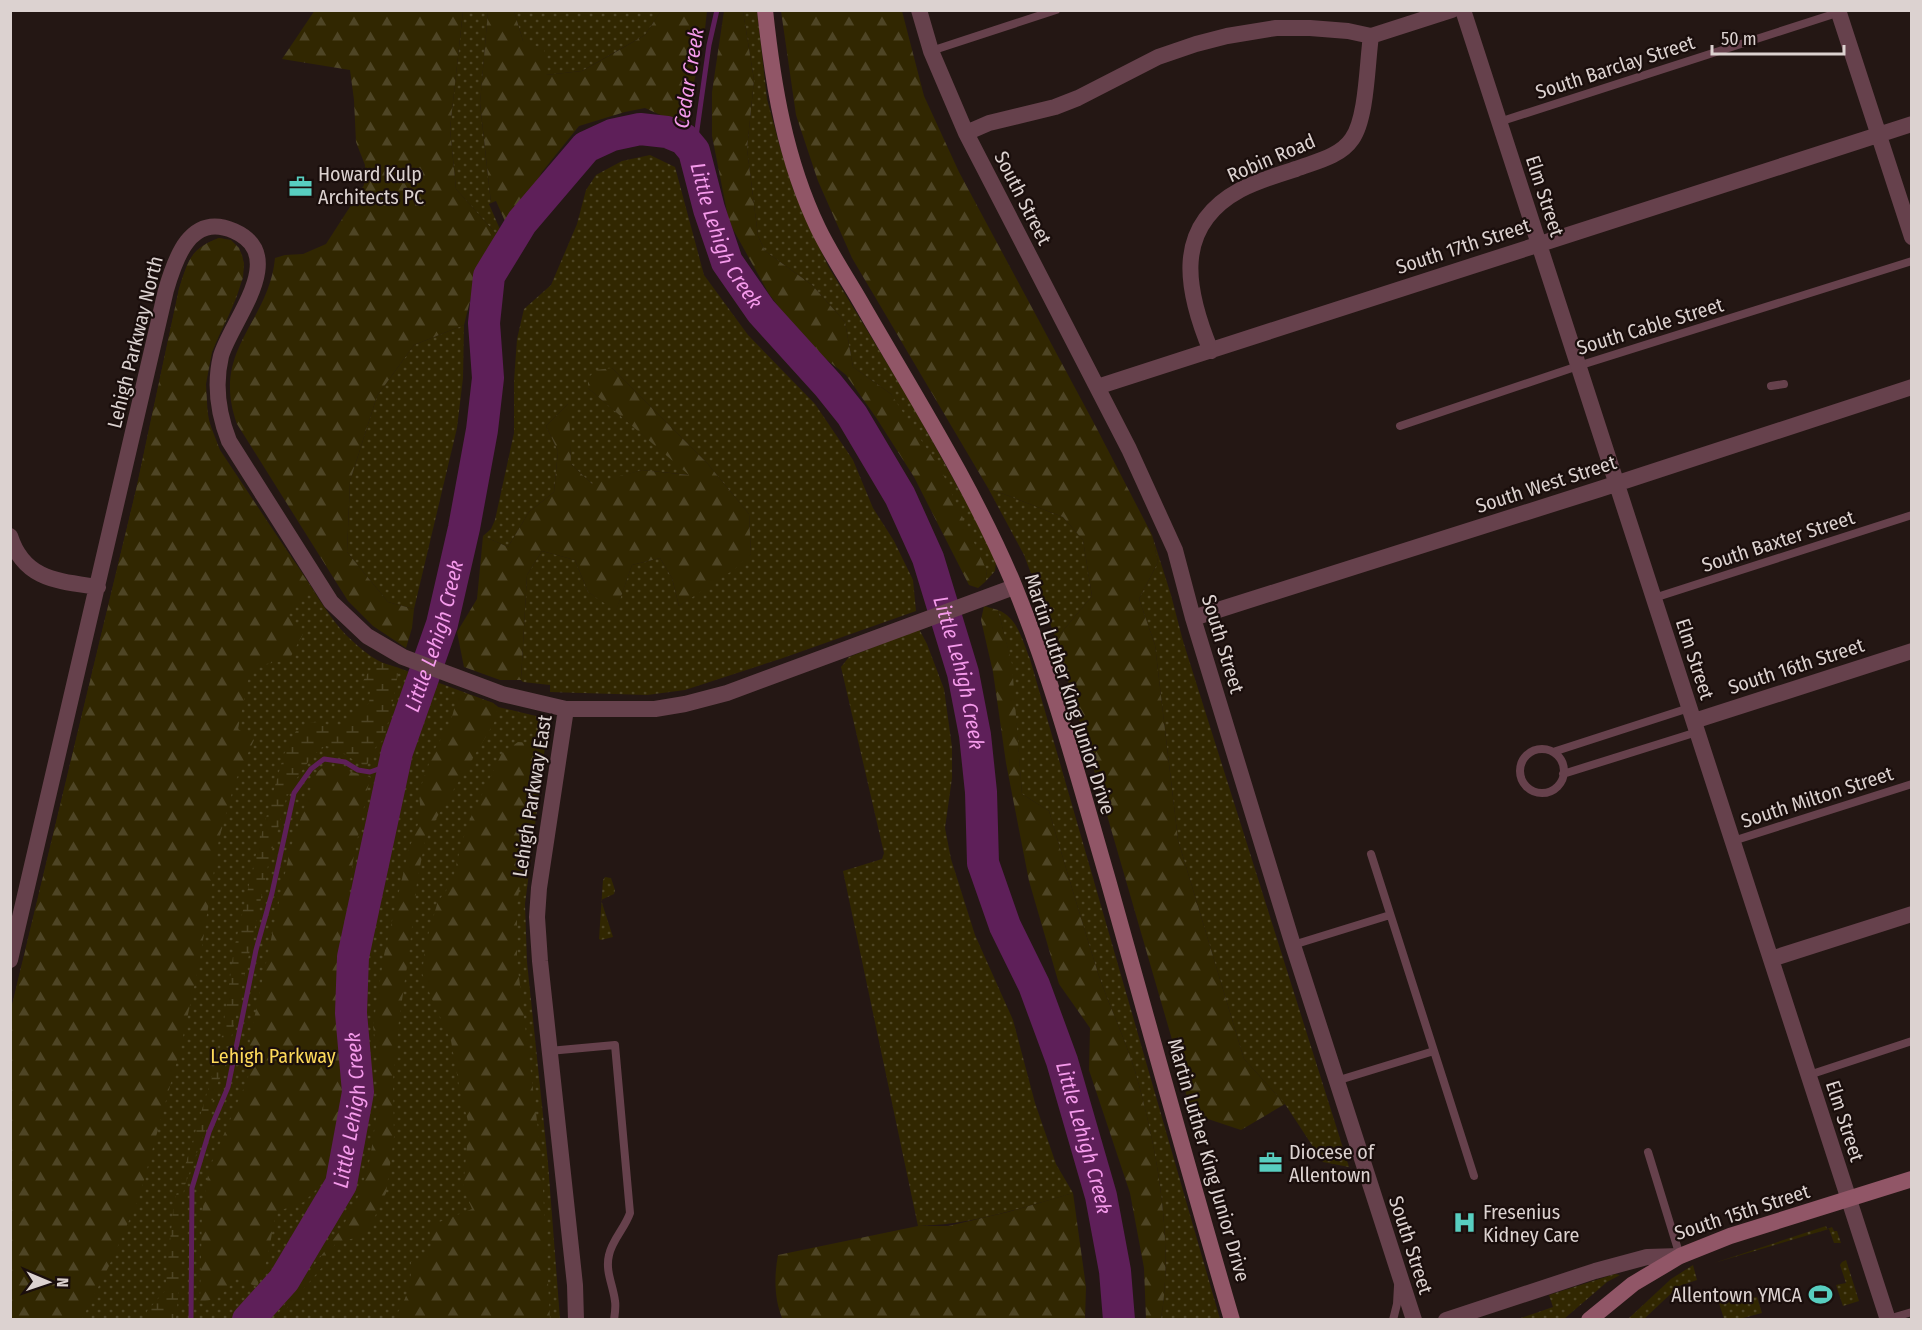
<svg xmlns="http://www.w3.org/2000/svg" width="1922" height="1330" font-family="'Fira Sans Condensed',sans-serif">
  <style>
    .grass { fill: url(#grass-dots) }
    .forest { fill: url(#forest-firs) }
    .wetland { fill: url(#wetland-marsh) }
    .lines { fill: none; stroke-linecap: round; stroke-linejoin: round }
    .stream { stroke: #5e1f59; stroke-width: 5 }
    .river { stroke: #5e1f59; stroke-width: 32 }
    .service { stroke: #66414c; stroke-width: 8 }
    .minor { stroke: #66414c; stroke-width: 16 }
    .tertiary { stroke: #66414c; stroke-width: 16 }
    .secondary { stroke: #915667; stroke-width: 16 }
    .labels { text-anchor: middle; stroke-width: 4.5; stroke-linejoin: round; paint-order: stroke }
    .street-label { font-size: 20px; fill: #dcd2d0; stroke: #1a0e0c }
    .poi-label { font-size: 20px; fill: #dcd2d0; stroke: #1a0e0c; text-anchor: start }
    .park-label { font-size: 20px; fill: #fdd95a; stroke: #1a0e0c }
    .water-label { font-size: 21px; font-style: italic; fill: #f59aeb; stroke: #1a0e0c }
  </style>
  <defs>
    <pattern id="grass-dots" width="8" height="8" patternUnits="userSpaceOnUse" patternTransform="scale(1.5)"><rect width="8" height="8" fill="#312701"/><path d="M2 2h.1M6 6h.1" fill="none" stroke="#4e4525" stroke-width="1.8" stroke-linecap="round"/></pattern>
    <pattern id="forest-firs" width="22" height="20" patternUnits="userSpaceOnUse" patternTransform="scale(1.5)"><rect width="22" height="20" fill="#312701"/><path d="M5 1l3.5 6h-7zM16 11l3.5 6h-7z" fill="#4e4525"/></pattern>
    <pattern id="wetland-marsh" width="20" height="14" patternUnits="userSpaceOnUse" patternTransform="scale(1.5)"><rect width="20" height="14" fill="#312701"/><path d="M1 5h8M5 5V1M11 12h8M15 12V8" fill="none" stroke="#4e4525"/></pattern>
  </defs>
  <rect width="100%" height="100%" fill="#241714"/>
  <path class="grass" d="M 463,11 L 488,11 L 480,104 L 491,203 L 489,204 L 502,234 L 498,236 L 456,189 L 450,129 Z
    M 514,11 L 661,11 L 645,35 L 582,71 L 546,75 L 523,41 Z
    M 743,11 L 757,11 L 767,99 L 780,147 L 793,189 L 828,266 L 910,401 L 975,518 L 996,562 L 995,571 L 985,582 L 987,571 L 891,394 L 853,367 L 845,322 L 812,285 L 765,251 L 758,236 L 747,149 L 754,80 Z
    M 650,155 L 675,167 L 704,275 L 748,335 L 815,404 L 853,460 L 873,508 L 894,541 L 913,580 L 916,611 L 780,659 L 685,690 L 647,695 L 550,692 L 550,685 L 523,682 L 521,680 L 527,575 L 542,551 L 575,560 L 588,592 L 616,610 L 632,565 L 660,558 L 672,578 L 679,606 L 751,554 L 749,514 L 707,463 L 612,368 L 588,388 L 690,475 L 642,470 L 593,485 L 571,464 L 568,404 L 546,426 L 558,451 L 554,492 L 529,512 L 508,547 L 483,536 L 491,529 L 495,520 L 514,433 L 514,381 L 517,339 L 524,309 L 551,285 L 577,224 L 586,190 L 596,175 L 622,161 Z
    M 219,238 C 272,247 224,321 213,349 C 209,359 206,374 206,385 C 205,406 210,432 220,451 C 228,464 237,476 245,489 C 263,515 280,542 299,568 C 314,590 327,615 346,635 C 362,650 377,664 399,668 L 493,703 L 498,707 L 536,716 L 542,718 L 547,731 L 525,904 L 527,962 L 548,1163 L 560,1319 L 11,1320 L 11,1009 L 136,490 L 179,289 C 188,261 190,249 219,238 Z
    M 464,325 L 463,378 L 457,428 L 414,609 L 388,602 L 347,552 L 350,481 L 377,396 L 414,345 Z
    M 988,488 L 1063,517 L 1083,540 L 1092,596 L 1056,639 L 1024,555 Z
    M 1152,535 L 1171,595 L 1183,641 L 1349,1167 L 1323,1162 L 1285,1104 L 1244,1059 L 1178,840 L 1155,645 L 1139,599 L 1158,562 Z
    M 998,610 C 1018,618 1022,640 1030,659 L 1220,1319 L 1161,1319 C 1174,1241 1157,1147 1135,1071 C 1125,1038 1109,1006 1098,973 C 1081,919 1065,865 1049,811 L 1022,794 L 1011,662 Z
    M 919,629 L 927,644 L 944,689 L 952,747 L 952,778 L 945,828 L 951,859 L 975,935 L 1013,1020 L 1035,1103 L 1056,1164 L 1073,1193 C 1022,1208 971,1225 918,1226 L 843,871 L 882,859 L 884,853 L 841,667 L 849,657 Z
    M 605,877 L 611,878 L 615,890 L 614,894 L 601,900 L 613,937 L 601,940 L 599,939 L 603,880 Z
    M 1826,1226 L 1827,1229 L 1832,1227 L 1834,1231 L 1837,1231 L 1841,1243 L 1834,1243 L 1829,1229 L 1714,1263 Z
    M 1846,1260 L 1859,1301 L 1843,1306 L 1836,1285 L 1846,1283 L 1840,1265 L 1842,1262 Z
    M 1693,1265 L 1697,1280 L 1679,1286 L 1644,1319 L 1628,1319 L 1671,1279 Z
    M 1615,1274 L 1620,1275 L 1607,1282 L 1564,1319 L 1515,1320 L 1553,1307 L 1549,1295 Z
    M 1757,1297 L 1762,1313 L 1739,1319 L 1724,1319 L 1718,1300 Z"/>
  <path class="forest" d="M 315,10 L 463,11 L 450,129 L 456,189 L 498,236 L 477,273 L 464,325 L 414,345 L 377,396 L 350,481 L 347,552 L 388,602 L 414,609 L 412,628 L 406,648 L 373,626 L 348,601 L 237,424 C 210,349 269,323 275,258 L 285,255 L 303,254 L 326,244 L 364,185 L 365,165 L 356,142 L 354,100 L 350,70 L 282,59 Z
    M 488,11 L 514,11 L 523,41 L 544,49 L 546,75 L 582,71 L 614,53 L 645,35 L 661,11 L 707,11 L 704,38 L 685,122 L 676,122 L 645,108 L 625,112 L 579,126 L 542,172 L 509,230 L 496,201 L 491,203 L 480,103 Z
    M 724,11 L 743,11 L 754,80 L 747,149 L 758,236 L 765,251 L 812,285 L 845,322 L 853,367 L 891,394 L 942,472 L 987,571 L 985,582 L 978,588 L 969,585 L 914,477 L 877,419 L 846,375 L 806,343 L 769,294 L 729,222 L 712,136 L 712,92 Z
    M 781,11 L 902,11 L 924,96 L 959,172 L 1096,427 L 1152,535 L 1158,562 L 1139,599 L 1155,645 L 1178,840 L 1244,1059 L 1285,1104 L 1241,1130 L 1196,1115 L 1192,1117 L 1173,1043 L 1056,639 L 1092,596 L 1083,540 L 1063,517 L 988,488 L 852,258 L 818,181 L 796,115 Z
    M 219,238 L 231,240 L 239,248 L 244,263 L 243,278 L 212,352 L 206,384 L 208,419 L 220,450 L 313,590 L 287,615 L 303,634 L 289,660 L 255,666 L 249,676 L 238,729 L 254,740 L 235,782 L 219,839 L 199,965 L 180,1050 L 139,1198 L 109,1266 L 82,1319 L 11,1319 L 11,1010 L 136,490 L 179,289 C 188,261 190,249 219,238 Z
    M 612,368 L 707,463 L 749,514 L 751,554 L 735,569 L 679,606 L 672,578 L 660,558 L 632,565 L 616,611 L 588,592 L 575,560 L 542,551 L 527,575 L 521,680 L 500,680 L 464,667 L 457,632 L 477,599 L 483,536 L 508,547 L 529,512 L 554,492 L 558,451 L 546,426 L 569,403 L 571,464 L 592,484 L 642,470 L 689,475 L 588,388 L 588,378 L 596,370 Z
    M 984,606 L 998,610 L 1012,664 L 1022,794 L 1049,811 C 1065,865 1081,919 1098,973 C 1109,1006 1125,1038 1135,1071 C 1157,1146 1174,1242 1161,1319 L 1146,1319 L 1144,1268 L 1130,1193 L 1089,1070 L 1090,1028 L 1059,984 L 1029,881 L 1006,763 L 993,672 L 981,620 Z
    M 459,691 L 493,703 L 498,707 L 494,723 L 436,819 L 425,841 L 417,882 L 410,945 L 399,1021 L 393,1080 L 394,1137 L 386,1193 L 369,1229 L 361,1237 L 336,1242 L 324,1265 L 280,1316 L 277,1315 L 342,1228 L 360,1193 L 370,1159 L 378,1105 L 378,1058 L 373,1026 L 384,955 L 409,849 L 421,816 L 419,792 L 433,752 L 450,724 Z
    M 518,742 L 534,743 L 528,835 L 517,904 L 517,961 L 541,1153 L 550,1319 L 394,1319 C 406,1299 412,1287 411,1262 L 426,1260 L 431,1245 L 429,1226 L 472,1209 L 463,1188 L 469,1125 L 460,1091 L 451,1041 L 431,997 L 422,973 L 426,942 L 438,901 L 452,883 L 461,845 L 470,819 L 502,753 Z
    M 326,765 L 370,777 L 353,861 L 338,970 L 339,1034 L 346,1048 L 349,1087 L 326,1180 L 304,1202 L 276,1212 L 267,1260 L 257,1287 L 237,1278 C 226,1290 218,1302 200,1301 L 202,1213 L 209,1169 L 248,1078 L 250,1038 L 290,850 L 316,773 Z
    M 1073,1193 L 1086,1287 L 1085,1319 L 783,1320 C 774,1300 774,1276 778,1255 L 918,1226 L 948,1226 L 1008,1212 Z"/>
  <path class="wetland" d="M 380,662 L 399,668 L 392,706 L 384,739 L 375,748 L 366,767 C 352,761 341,748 326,746 L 313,755 L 297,778 L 286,799 L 269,861 L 225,1067 L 215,1089 L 209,1120 L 185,1185 L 180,1210 L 180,1278 L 176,1319 L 146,1319 L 147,1311 L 165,1291 L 174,1202 L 220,1050 L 234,949 L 257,850 L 284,754 L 296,731 L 309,723 L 318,722 L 331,726 L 343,726 L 369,703 L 370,692 L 363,681 L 369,671 Z"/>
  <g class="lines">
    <path class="stream" d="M 694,151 L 709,45 L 717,10
      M 191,1320 L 192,1188 L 209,1132 L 228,1087 L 256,950 L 272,893 L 294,793 L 311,769 L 324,759 L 345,762 L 358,770 L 370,772 L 384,767 L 397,752"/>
    <path class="river" id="s1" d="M 248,1320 L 284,1280 L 341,1184 L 358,1092 L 351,1013 L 353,957 L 397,752 L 442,624 L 464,528 L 482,430 L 488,378 L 484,323 L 489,276 L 522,222 L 586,147 L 612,135 L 640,129 L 667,132 L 684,139 L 694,151 L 709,209 L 727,262 L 761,311 L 828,385 L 852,415 L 900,496 L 928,558 L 963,673 L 975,735 L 981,792 L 983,863 L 1005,926 L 1034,985 L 1062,1061 L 1101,1196 L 1115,1271 L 1119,1320"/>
    <path class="service" d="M 931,51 L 1056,10
      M 1499,122 L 1840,12
      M 1771,386 L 1784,384
      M 1400,426 L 1578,366 L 1912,261
      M 1654,598 L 1912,515
      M1520 771a22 22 0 1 1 44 0a22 22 0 1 1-44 0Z
      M 1553,752 L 1689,708
      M 1563,774 L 1697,732
      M 1733,841 L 1912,784
      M 1371,854 L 1474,1176
      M 1293,945 L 1390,915
      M 549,1051 L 615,1045 L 630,1213 C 625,1228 612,1240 609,1255 C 605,1271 613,1285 615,1301 C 616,1307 615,1313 614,1320
      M 1809,1075 L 1912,1041
      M 1336,1081 L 1434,1051
      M 1648,1152 L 1680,1256
      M 1888,1319 L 1912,1312
      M 1393,1320 L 1397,1304 L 1398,1286"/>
    <path class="minor" d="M 919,10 L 931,51 L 966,133 L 1129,449 L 1175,550 L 1193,618 L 1293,945 L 1414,1320
      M 1463,10 L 1888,1320
      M 1838,10 L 1912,237
      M 966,133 L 989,123 L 1055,107 L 1078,98 L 1158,57 L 1196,44 L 1227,36 L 1276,28 L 1310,28 L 1348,31 L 1371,36 L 1452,10
      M 1211,351 C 1186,291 1172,227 1240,190 C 1257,181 1277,175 1296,169 C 1314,162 1340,157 1352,139 C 1367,118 1367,63 1371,36
      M 1097,387 L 1912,124
      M 10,536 C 24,580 58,581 98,587
      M 1193,618 L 1600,489 L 1912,387
      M 566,709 L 539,888 L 537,917 L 540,961 L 575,1285 L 576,1320
      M 1694,721 L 1912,651
      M 1771,959 L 1912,914
      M 10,960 L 166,290 C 175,259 190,212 234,231 C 290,256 231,321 221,356 C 214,385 218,413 229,441 L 331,602 L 367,636 L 403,657 L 502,694 L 566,709 L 655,709 L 685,704 L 727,693 L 1014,587"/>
    <path class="tertiary" d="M 1446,1320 L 1595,1271 L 1647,1257 L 1680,1256"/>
    <path class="secondary" d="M 765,10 C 773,85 785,159 818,228 C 830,253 846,277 860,301 C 914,395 972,485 1014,585 C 1053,680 1079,781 1108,880 C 1149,1026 1189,1173 1232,1320
      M 1589,1320 L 1633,1284 L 1680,1256 L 1730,1236 L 1912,1179"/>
  </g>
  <defs>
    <symbol id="office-bare" viewBox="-9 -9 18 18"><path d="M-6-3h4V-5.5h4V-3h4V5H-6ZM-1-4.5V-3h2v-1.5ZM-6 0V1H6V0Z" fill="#58cec0" stroke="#1a0e0c" stroke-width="2.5" paint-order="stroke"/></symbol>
    <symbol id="hospital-bare" viewBox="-9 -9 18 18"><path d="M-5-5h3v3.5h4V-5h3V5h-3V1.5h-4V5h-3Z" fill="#58cec0" stroke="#1a0e0c" stroke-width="2.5" paint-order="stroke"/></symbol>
    <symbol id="stadium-bare" viewBox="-9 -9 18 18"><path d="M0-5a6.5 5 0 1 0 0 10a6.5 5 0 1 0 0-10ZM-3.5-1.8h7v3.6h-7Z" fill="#58cec0" stroke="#1a0e0c" stroke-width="2.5" paint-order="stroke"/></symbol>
  </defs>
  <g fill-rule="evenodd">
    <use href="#office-bare" x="284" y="170" width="33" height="33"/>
    <use href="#office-bare" x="1254" y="1146" width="33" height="33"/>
    <use href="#hospital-bare" x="1448" y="1206" width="33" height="33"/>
    <use href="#stadium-bare" x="1804" y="1278" width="33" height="33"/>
  </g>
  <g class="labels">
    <g class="street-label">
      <text transform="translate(1615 67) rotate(-18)" y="7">South Barclay Street</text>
      <text transform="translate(1271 158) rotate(-23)" y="7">Robin Road</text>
      <text transform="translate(1545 196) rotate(72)" y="7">Elm Street</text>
      <text transform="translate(1023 198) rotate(63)" y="7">South Street</text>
      <text transform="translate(1463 246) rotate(-18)" y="7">South 17th Street</text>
      <text transform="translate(1650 326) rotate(-17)" y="7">South Cable Street</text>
      <text transform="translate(135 342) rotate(-76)" y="7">Lehigh Parkway North</text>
      <text transform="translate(1546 484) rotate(-18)" y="7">South West Street</text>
      <text transform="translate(1778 541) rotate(-18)" y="7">South Baxter Street</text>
      <text transform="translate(1223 644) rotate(73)" y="7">South Street</text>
      <text transform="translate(1695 659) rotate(72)" y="7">Elm Street</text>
      <text transform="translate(1796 666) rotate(-18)" y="7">South 16th Street</text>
      <text transform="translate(1070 694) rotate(72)" y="7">Martin Luther King Junior Drive</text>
      <text transform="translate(532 796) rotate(-81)" y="7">Lehigh Parkway East</text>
      <text transform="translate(1817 797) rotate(-18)" y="7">South Milton Street</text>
      <text transform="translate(1845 1121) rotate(72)" y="7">Elm Street</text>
      <text transform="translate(1209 1160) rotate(74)" y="7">Martin Luther King Junior Drive</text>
      <text transform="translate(1742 1212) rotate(-18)" y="7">South 15th Street</text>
      <text transform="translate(1411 1245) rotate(72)" y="7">South Street</text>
    </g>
    <g class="poi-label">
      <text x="318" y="181">Howard Kulp<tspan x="318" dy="23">Architects PC</tspan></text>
      <text x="1289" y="1159">Diocese of<tspan x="1289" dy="23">Allentown</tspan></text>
      <text x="1483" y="1219">Fresenius<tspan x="1483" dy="23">Kidney Care</tspan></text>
      <text x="1802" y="1302" text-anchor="end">Allentown YMCA</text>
    </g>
    <g class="park-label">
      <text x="273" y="1063">Lehigh Parkway</text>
    </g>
    <g class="water-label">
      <text transform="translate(689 78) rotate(-81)" y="7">Cedar Creek</text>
      <text dy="7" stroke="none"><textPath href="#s1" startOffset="1464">Little Lehigh Creek</textPath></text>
      <text dy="7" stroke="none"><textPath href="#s1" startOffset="726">Little Lehigh Creek</textPath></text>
      <text dy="7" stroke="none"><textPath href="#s1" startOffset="1968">Little Lehigh Creek</textPath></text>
      <text dy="7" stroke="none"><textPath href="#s1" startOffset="240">Little Lehigh Creek</textPath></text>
      <text dy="7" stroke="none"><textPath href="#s1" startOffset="2454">Little Lehigh Creek</textPath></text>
    </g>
  </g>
  <rect width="1922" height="1330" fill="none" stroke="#dcd2d0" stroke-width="24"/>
  <g transform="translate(48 1282) rotate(92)" stroke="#1a0e0c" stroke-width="4.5" paint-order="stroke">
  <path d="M0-4.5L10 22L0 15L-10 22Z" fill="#dcd2d0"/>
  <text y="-9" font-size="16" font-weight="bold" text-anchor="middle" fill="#dcd2d0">N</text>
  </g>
  <path d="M1712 45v9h132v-9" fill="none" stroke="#dcd2d0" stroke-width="3"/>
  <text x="1721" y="45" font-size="18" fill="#dcd2d0" stroke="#1a0e0c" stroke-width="4.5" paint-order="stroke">50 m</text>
</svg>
